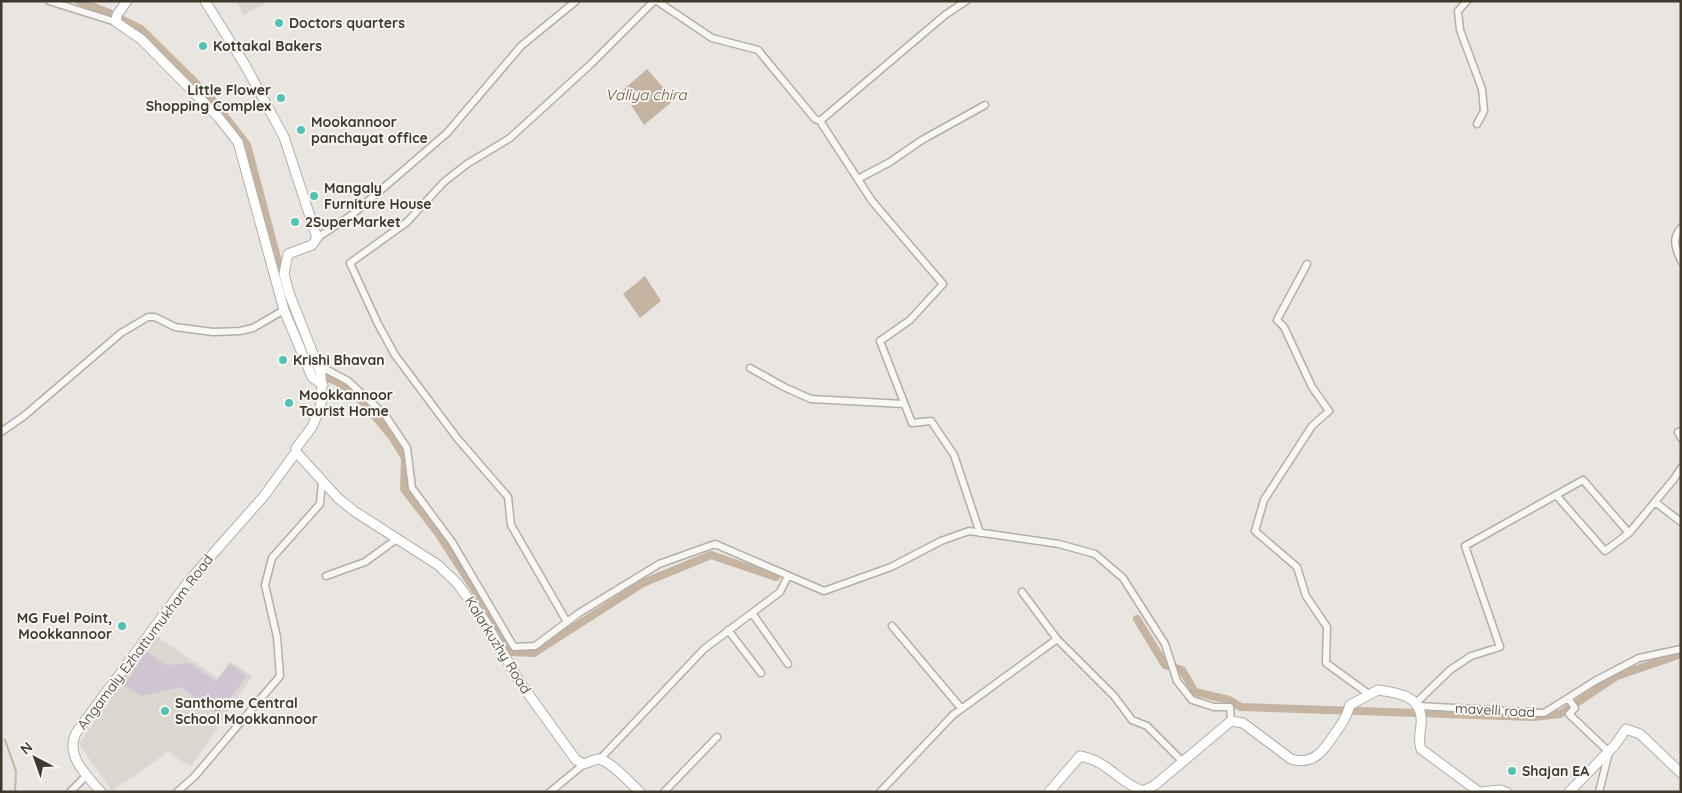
<svg xmlns="http://www.w3.org/2000/svg" width="1682" height="793" font-family="Quicksand,sans-serif">
  <style>
    .built { fill: #dbd6d0 }
    .green { fill: #cfc4d2 }
    .water { fill: #c5b4a1 }
    .lines { fill: none; stroke-linecap: round; stroke-linejoin: round }
    .stream { stroke: #c5b4a1; stroke-width: 2 }
    .canal { stroke: #c5b4a1; stroke-width: 8 }
    .street-casing { stroke: #b3aea8; stroke-width: 9 }
    .secondary-casing { stroke: #b3aea8; stroke-width: 11 }
    .street { stroke: #f8f7f4; stroke-width: 6 }
    .secondary { stroke: #fff; stroke-width: 9 }
    .poi-dot { fill: #55c1b2; stroke: #f7f5f2; stroke-width: 2 }
    .labels { text-anchor: middle; stroke-width: 4; stroke-linejoin: round; paint-order: stroke }
    .poi-label { font-size: 14px; font-weight: bold; fill: #3f382c; stroke: #f7f5f2; text-anchor: start }
    .street-label { font-size: 14px; fill: #3f382c; stroke: #f7f5f2 }
    .water-label { font-size: 15px; font-style: italic; fill: #6f583a; stroke: #f7f5f2 }
  </style>
  <rect width="100%" height="100%" fill="#e9e6e2"/>
  <path class="built" d="M 236,1 L 269,1 L 244,15 Z
    M 153,634 L 218,678 L 230,661 L 252,676 L 191,767 L 168,752 L 112,791 L 79,744 Z"/>
  <path class="green" d="M 146,651 L 166,665 L 190,663 L 216,682 L 230,664 L 247,676 L 218,714 L 181,687 L 141,696 L 124,686 Z"/>
  <path class="water" d="M 647,69 L 674,100 L 644,125 L 622,91 Z
    M 645,276 L 661,301 L 640,318 L 623,294 Z"/>
  <g class="lines">
    <path class="stream" d="M 5,740 L 16,771 L 15,792"/>
    <path class="canal" d="M 79,1 L 109,13 L 141,29 L 210,97 L 247,145 L 283,280
      M 285,292 L 290,313 L 311,363
      M 321,375 L 338,382 L 364,403 L 393,438 L 405,458 L 404,489 L 438,533 L 480,598 L 510,652 L 534,653 L 643,583 L 711,555 L 776,577
      M 1137,619 L 1165,665 L 1168,666
      M 1176,668 L 1182,670 L 1195,692 L 1229,700 L 1241,707 L 1533,717 L 1560,714 L 1617,676 L 1681,654"/>
    <defs>
      <path id="street" d="M 49,1 L 116,22
        M 657,1 L 712,38 L 758,50 L 815,119 L 820,121 L 945,15 L 966,1
        M 1467,1 L 1458,11 L 1460,30 L 1482,89 L 1484,111 L 1477,124
        M 820,121 L 872,201 L 943,284 L 910,320 L 880,341 L 912,423 L 931,421 L 954,455 L 980,533
        M 858,179 L 890,162 L 922,140 L 985,105
        M 1681,228 C 1671,239 1676,249 1681,261
        M 317,238 L 353,214 L 447,133 L 521,46 L 576,1
        M 1307,264 L 1277,320 L 1284,327 L 1312,387 L 1329,411 L 1312,426 L 1264,500 L 1255,531 L 1297,567 L 1306,596 L 1327,627 L 1326,663 L 1370,695
        M 318,365 L 348,381 L 385,415 L 407,448 L 412,488 L 452,542 L 514,647 L 535,646 L 579,613 L 659,564 L 715,544 L 824,591 L 891,567 L 941,541 L 969,531 L 1059,544 L 1095,554 L 1123,578 L 1165,644 L 1177,681 L 1192,700 L 1214,707 L 1230,707 L 1231,721
        M 750,368 L 784,387 L 811,399 L 904,404
        M 1681,431 L 1678,432 L 1681,438
        M 1,432 L 24,416 L 121,333 L 148,317 L 155,317 L 175,327 L 213,332 L 240,331 L 253,328 L 284,310
        M 1556,495 L 1605,551 L 1629,533
        M 1655,502 L 1681,522
        M 326,576 L 365,562 L 398,538
        M 788,576 L 780,592 L 752,613 L 788,664
        M 1022,592 L 1057,639 L 1114,696 L 1132,720 L 1147,726 L 1183,762
        M 567,622 L 511,525 L 508,497 L 457,438 L 395,355 L 378,324 L 350,263 L 407,222 L 444,182 L 467,164 L 510,138 L 592,63 L 654,1
        M 892,626 L 961,708
        M 728,630 L 761,673
        M 1416,703 L 1450,670 L 1471,656 L 1500,647 L 1465,546 L 1583,480 L 1629,533 L 1674,479 L 1681,468
        M 1419,706 L 1544,713 L 1568,698
        M 600,759 L 704,649 L 752,613
        M 70,792 L 87,775
        M 177,792 L 194,777 L 280,676 L 277,637 L 265,585 L 272,558 L 320,504 L 322,481
        M 550,792 L 584,764
        M 664,792 L 717,737
        M 880,792 L 953,715 L 1057,639
        M 1599,792 L 1609,752 L 1569,714 L 1575,708 L 1568,698 L 1595,681 L 1639,658 L 1681,649"/>
      <path id="secondary" d="M 127,1 L 117,15 L 116,22 L 141,39 L 219,118 L 238,142 L 284,310 L 312,377 L 323,385
        M 296,452 L 338,498 L 354,511 L 438,565 L 457,583 L 484,620 L 519,681 L 576,760 L 584,764 C 588,763 595,759 599,759 C 611,761 631,784 640,792
        M 101,792 C 86,775 65,755 76,733 L 188,582 L 264,496 L 296,452 L 296,448 L 312,427 L 319,410 L 322,400 L 321,374 L 289,293 L 284,274 L 288,254 L 312,245 L 317,238 L 284,137 L 245,65 L 205,1
        M 1049,792 L 1080,756 C 1108,761 1118,782 1143,791 L 1155,785 L 1231,721 L 1243,723 L 1291,759 C 1314,766 1324,750 1336,732 C 1343,722 1347,716 1350,705 L 1378,690 C 1401,693 1424,697 1421,725 C 1420,733 1418,741 1421,749 L 1479,792
        M 1481,792 L 1500,790 L 1506,792
        M 1569,792 L 1615,745 L 1626,729 L 1640,734 L 1681,773"/>
    </defs>
    <use href="#street" class="street-casing"/>
    <use href="#secondary" class="secondary-casing"/>
    <use href="#street" class="street"/>
    <use href="#secondary" class="secondary"/>
  </g>
  <g class="poi-dot">
    <circle cx="279" cy="23" r="5"/>
    <circle cx="203" cy="46" r="5"/>
    <circle cx="281" cy="98" r="5"/>
    <circle cx="301" cy="130" r="5"/>
    <circle cx="314" cy="196" r="5"/>
    <circle cx="295" cy="222" r="5"/>
    <circle cx="283" cy="360" r="5"/>
    <circle cx="289" cy="403" r="5"/>
    <circle cx="122" cy="626" r="5"/>
    <circle cx="165" cy="711" r="5"/>
    <circle cx="1512" cy="771" r="5"/>
  </g>
  <g class="labels">
    <g class="poi-label">
      <text x="289" y="28">Doctors quarters</text>
      <text x="213" y="51">Kottakal Bakers</text>
      <text x="271" y="95" text-anchor="end">Little Flower<tspan x="271" dy="16">Shopping Complex</tspan></text>
      <text x="311" y="127">Mookannoor<tspan x="311" dy="16">panchayat office</tspan></text>
      <text x="324" y="193">Mangaly<tspan x="324" dy="16">Furniture House</tspan></text>
      <text x="305" y="227">2SuperMarket</text>
      <text x="293" y="365">Krishi Bhavan</text>
      <text x="299" y="400">Mookkannoor<tspan x="299" dy="16">Tourist Home</tspan></text>
      <text x="112" y="623" text-anchor="end">MG Fuel Point,<tspan x="112" dy="16">Mookkannoor</tspan></text>
      <text x="175" y="708">Santhome Central<tspan x="175" dy="16">School Mookkannoor</tspan></text>
      <text x="1522" y="776">Shajan EA</text>
    </g>
    <g class="street-label">
      <text transform="translate(145 642) rotate(-53)" y="5">Angamaly Ezhattumukham Road</text>
      <text transform="translate(498 645) rotate(58)" y="5">Kalarkuzhy Road</text>
      <text transform="translate(1495 710) rotate(3)" y="5">mavelli road</text>
    </g>
    <g class="water-label">
      <text x="646" y="100">Valiya chira</text>
    </g>
  </g>
  <rect width="1682" height="793" fill="none" stroke="#3f382c" stroke-width="5"/>
  <g transform="translate(35 758) rotate(319)" stroke="#f7f5f2" stroke-width="4" paint-order="stroke">
  <path d="M0-4L9 19L0 12L-9 19Z" fill="#3f382c"/>
  <text y="-8" font-size="14" font-weight="bold" text-anchor="middle" fill="#3f382c">N</text>
  </g>
</svg>
